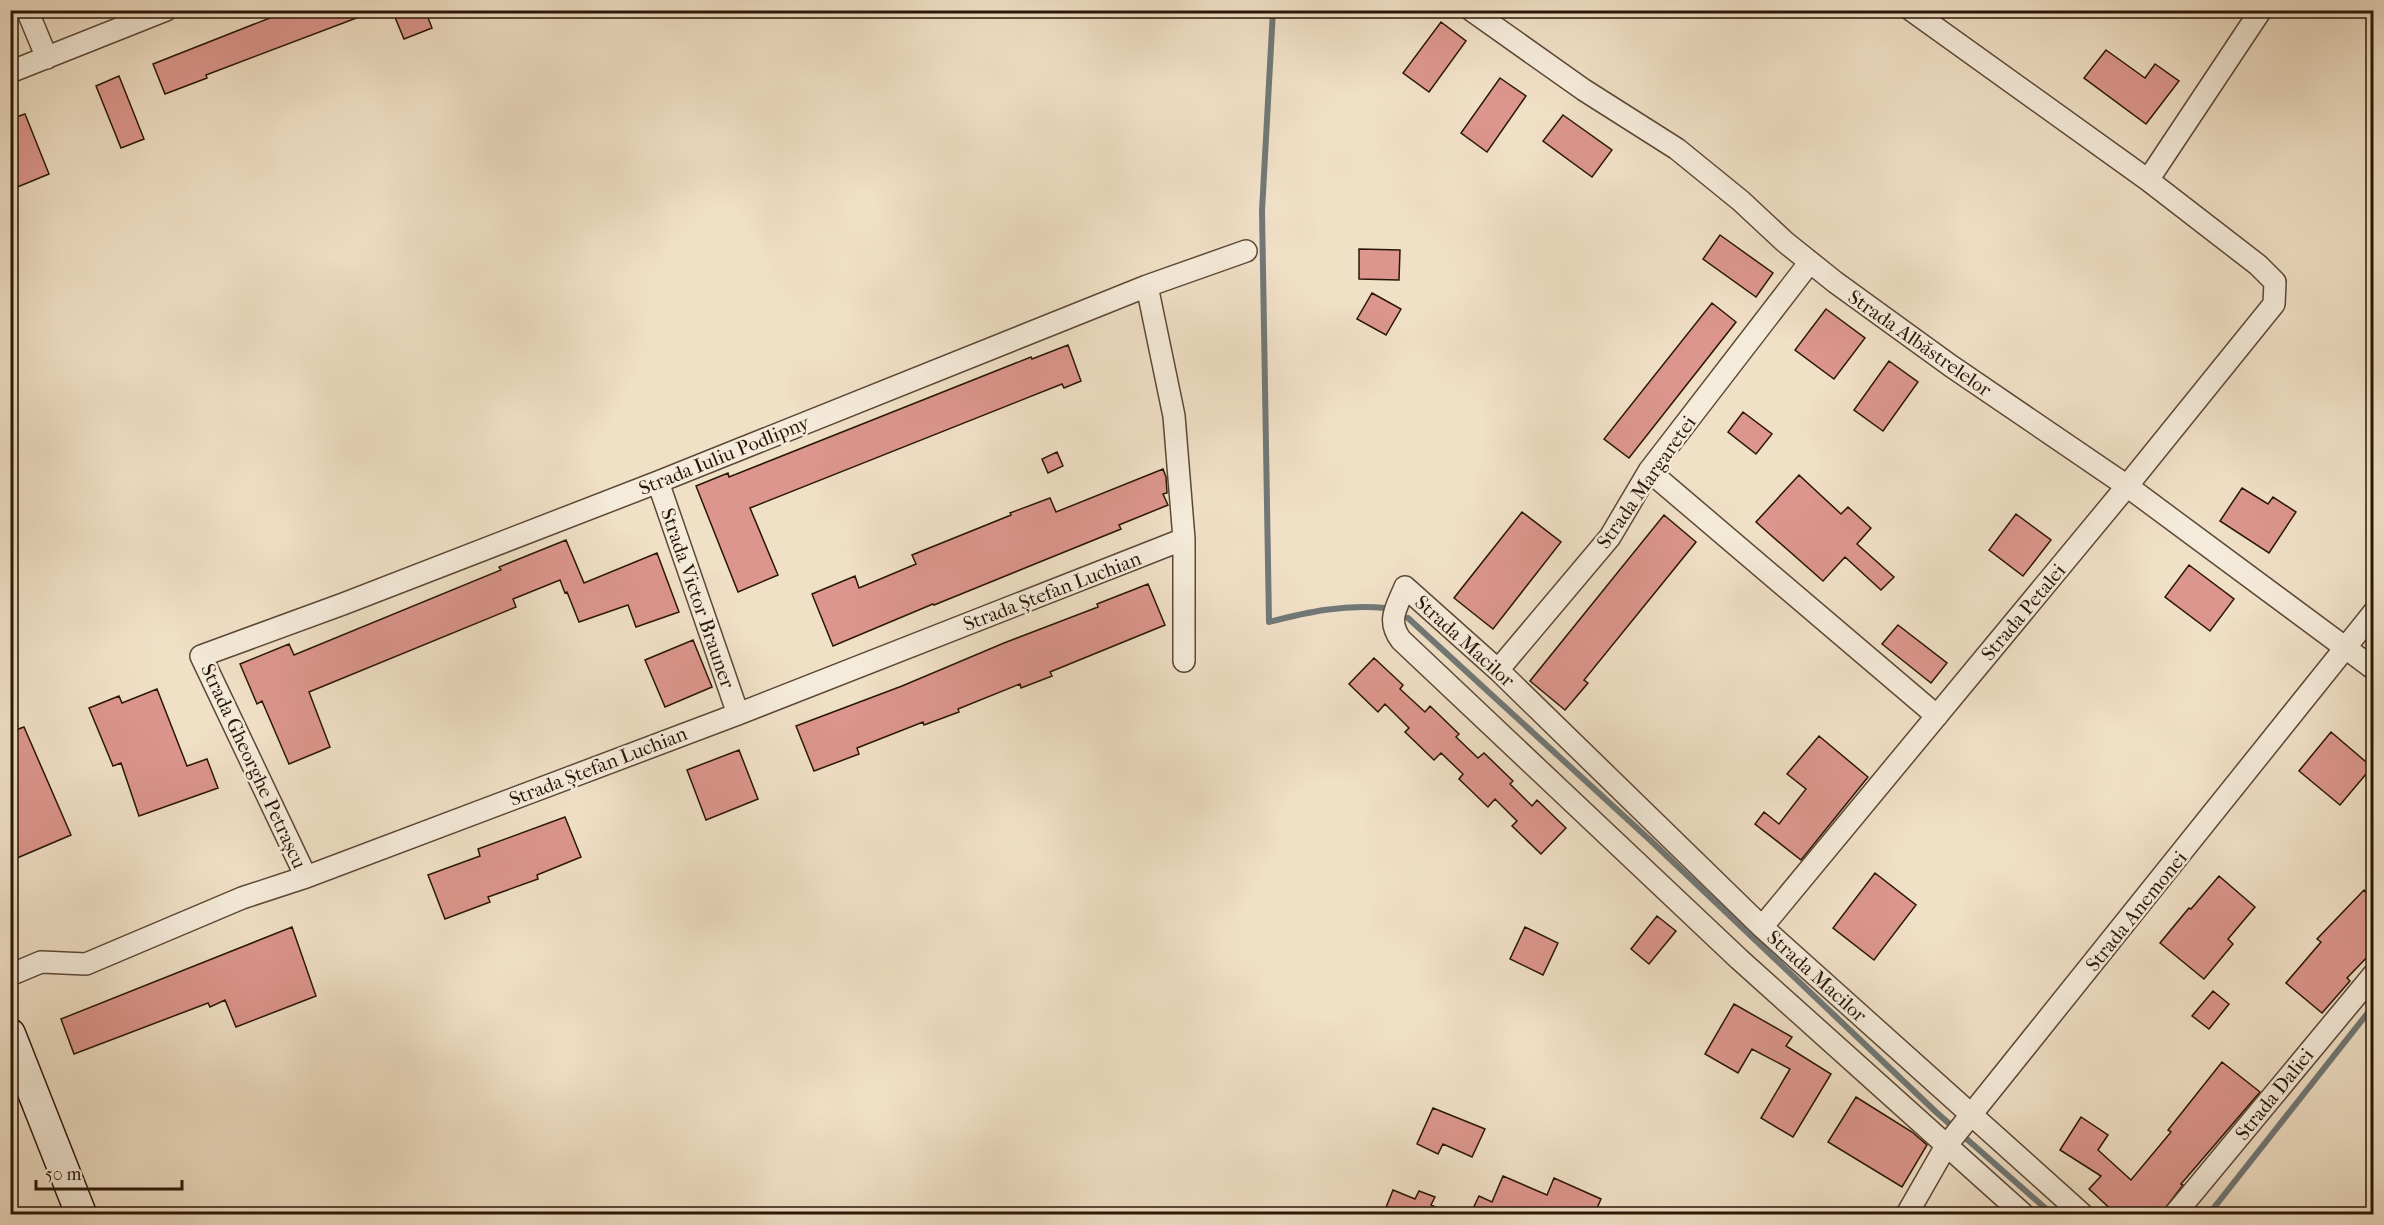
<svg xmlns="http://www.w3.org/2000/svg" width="2384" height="1225" font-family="'IM FELL French Canon',serif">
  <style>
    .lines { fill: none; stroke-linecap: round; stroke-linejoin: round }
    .stream { stroke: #717877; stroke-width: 6 }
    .building { fill: #dc968d; stroke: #2a1607; stroke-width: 1.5 }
    .street-casing { stroke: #5c4837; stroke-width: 24 }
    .secondary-casing { stroke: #2a1607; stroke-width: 33 }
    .street { stroke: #f5ebda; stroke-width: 21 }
    .secondary { stroke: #f5ebda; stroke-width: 30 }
    .labels { text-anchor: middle; stroke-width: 5; stroke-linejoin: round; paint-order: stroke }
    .street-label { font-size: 20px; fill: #2a1607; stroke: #f5ebda }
  </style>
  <rect width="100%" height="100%" fill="#f0e0c6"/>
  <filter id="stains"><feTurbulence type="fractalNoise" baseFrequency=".00333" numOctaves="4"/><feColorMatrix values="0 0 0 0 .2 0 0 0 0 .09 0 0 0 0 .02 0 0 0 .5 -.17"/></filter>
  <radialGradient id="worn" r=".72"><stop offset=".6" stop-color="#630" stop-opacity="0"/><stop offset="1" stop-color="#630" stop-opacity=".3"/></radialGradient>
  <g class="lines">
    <path class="stream" d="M 1273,10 L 1262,211 L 1269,622 C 1308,612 1344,604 1385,608
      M 1408,618 L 1650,840 L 1936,1112 L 2052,1214
      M 2209,1214 L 2374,1005"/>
  </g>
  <path class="building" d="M 290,10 L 375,11 L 206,75 L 207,78 L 165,94 L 153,64 Z
    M 392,10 L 425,10 L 432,28 L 404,39 Z
    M 1441,22 L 1466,41 L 1429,92 L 1403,73 Z
    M 2106,50 L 2145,78 L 2155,64 L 2179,81 L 2146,124 L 2084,78 Z
    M 119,76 L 144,139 L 121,148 L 96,86 Z
    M 1500,78 L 1526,96 L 1487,152 L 1461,133 Z
    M 25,114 L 49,174 L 15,188 L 10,177 L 10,119 Z
    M 1563,115 L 1612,150 L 1592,177 L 1543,141 Z
    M 1720,235 L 1773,273 L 1756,297 L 1703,259 Z
    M 1359,249 L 1400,250 L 1399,280 L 1359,279 Z
    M 1372,293 L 1401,309 L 1386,335 L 1357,319 Z
    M 1712,303 L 1736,322 L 1629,458 L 1604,439 Z
    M 1826,309 L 1865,338 L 1834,379 L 1795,350 Z
    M 1068,345 L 1081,381 L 1064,388 L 1062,384 L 750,508 L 778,575 L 738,592 L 696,486 L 728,473 L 729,477 L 1031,357 L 1032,359 Z
    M 1889,361 L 1918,382 L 1883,431 L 1854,410 Z
    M 1743,412 L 1772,434 L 1756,454 L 1728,432 Z
    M 1057,452 L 1063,466 L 1048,473 L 1042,459 Z
    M 1163,469 L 1166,477 L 1167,493 L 1163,494 L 1168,505 L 1119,525 L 1121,529 L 934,605 L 933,604 L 833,646 L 812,594 L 855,576 L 859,588 L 916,564 L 912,555 L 1011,515 L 1010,513 L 1050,498 L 1056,512 Z
    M 1799,475 L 1841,514 L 1848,507 L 1871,528 L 1857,544 L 1894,577 L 1881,590 L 1845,557 L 1823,581 L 1756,522 Z
    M 2242,488 L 2268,504 L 2273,497 L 2296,512 L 2269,553 L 2220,521 Z
    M 1522,512 L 1561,542 L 1493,629 L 1454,598 Z
    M 2016,514 L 2051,540 L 2023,576 L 1989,550 Z
    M 1664,515 L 1696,542 L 1584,680 L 1588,683 L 1565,710 L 1530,681 Z
    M 566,540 L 584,583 L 657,553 L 679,612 L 636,627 L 628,605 L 579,622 L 567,592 L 565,593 L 560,580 L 513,599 L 516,607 L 309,692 L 330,747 L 289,764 L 262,701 L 257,704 L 240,664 L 289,644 L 294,655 L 501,570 L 499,567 Z
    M 2189,565 L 2234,599 L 2210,631 L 2165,597 Z
    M 1148,584 L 1165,625 L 1050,672 L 1052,676 L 1021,688 L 1020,684 L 958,709 L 959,712 L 924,725 L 923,722 L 857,748 L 859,754 L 814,771 L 796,726 L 902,686 L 1004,643 L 1098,607 L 1097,604 Z
    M 1898,625 L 1947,663 L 1931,683 L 1882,644 Z
    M 693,640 L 712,687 L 665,707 L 645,660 Z
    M 1374,658 L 1403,685 L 1400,689 L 1425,712 L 1430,706 L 1459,734 L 1456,737 L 1478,758 L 1484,753 L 1513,781 L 1510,784 L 1532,806 L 1537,800 L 1566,828 L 1541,854 L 1512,826 L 1517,821 L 1495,799 L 1488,807 L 1459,779 L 1463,774 L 1441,753 L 1434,760 L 1405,732 L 1409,728 L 1385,704 L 1378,712 L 1349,684 Z
    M 157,689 L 187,766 L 207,759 L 218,788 L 139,816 L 121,763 L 113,766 L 89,708 L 119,696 L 122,703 Z
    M 24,727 L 71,835 L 10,861 L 10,732 Z
    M 2331,732 L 2372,767 L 2340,805 L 2299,771 Z
    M 1819,736 L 1868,777 L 1801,860 L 1755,824 L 1764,812 L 1779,824 L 1806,789 L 1787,774 Z
    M 739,750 L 758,799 L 706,820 L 687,770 Z
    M 565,817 L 581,857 L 537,875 L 538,879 L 488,897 L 490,902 L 445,919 L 428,875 L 480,856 L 478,849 Z
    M 1875,873 L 1916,905 L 1874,960 L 1833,928 Z
    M 2219,876 L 2255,907 L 2228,939 L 2233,944 L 2204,979 L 2160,943 L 2189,908 L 2191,909 Z
    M 2364,890 L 2373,899 L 2373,951 L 2347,978 L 2350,981 L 2322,1013 L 2286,983 L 2321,942 L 2317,939 Z
    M 1657,916 L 1676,931 L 1649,964 L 1631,949 Z
    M 292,927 L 316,996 L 236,1027 L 225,1000 L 210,1007 L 208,1003 L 74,1054 L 61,1019 Z
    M 1525,927 L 1558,943 L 1543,975 L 1510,959 Z
    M 2213,991 L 2229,1004 L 2209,1029 L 2192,1016 Z
    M 1734,1004 L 1792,1037 L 1786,1046 L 1831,1074 L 1793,1137 L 1761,1118 L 1790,1069 L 1752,1049 L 1738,1073 L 1705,1054 Z
    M 2222,1062 L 2260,1092 L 2181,1184 L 2183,1185 L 2160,1215 L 2117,1215 L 2089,1189 L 2101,1176 L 2060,1150 L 2081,1117 L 2108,1135 L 2098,1150 L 2131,1180 L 2171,1132 L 2168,1130 Z
    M 1856,1097 L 1912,1132 L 1927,1145 L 1902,1187 L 1828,1142 Z
    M 1433,1108 L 1485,1129 L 1472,1157 L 1443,1144 L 1438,1154 L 1417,1144 Z
    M 1503,1176 L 1547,1195 L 1554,1178 L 1601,1199 L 1594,1215 L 1470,1215 L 1479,1196 L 1492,1202 Z
    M 1393,1190 L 1415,1199 L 1419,1191 L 1435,1197 L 1431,1205 L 1452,1215 L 1383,1215 Z"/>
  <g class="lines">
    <defs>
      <path id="street" d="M 27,10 L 47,58
        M 1471,10 L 1584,90 L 1677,149 L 1741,201 L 1785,242 L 1835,282 L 1951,366 L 2127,486 L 2374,669
        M 10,72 L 166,10
        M 2148,180 L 2261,10
        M 1147,286 L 1174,416 L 1184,539 L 1184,661
        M 1649,471 L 1937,716
        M 658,482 L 738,714
        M 1498,670 L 1610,537 L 1649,471 L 1810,262
        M 306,877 L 201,656 L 343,604 L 658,482 L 1147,286 L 1246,251
        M 1762,927 L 2127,486 L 2274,304 L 2275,282 L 2258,265 L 2148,180 L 1911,10
        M 10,975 L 41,962 L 86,964 L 242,898 L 306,877 L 738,714 L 1184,539
        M 1907,1214 L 1946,1146 L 2374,612
        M 2023,1214 L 1739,959 L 1401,640 C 1386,620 1397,607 1405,587 L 1498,670 L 1762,927 L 2082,1214
        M 2175,1214 L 2374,974"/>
      <path id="secondary" d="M 10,1034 L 81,1214"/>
    </defs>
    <use href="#street" class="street-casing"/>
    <use href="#secondary" class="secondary-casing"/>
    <use href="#street" class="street"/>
    <use href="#secondary" class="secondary"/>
  </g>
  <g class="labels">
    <g class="street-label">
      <text transform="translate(1920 343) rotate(35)" y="7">Strada Albăstrelelor</text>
      <text transform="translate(724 455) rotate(-22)" y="7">Strada Iuliu Podlipny</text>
      <text transform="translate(1646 482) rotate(-55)" y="7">Strada Margaretei</text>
      <text transform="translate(1052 591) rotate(-21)" y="7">Strada Ștefan Luchian</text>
      <text transform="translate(698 598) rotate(71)" y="7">Strada Victor Brauner</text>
      <text transform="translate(2023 612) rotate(-50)" y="7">Strada Petalei</text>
      <text transform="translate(1465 641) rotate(42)" y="7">Strada Macilor</text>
      <text transform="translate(254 766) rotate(65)" y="7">Strada Gheorghe Petrașcu</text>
      <text transform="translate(598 766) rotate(-21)" y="7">Strada Ștefan Luchian</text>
      <text transform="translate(2136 911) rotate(-51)" y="7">Strada Anemonei</text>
      <text transform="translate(1817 976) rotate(42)" y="7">Strada Macilor</text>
      <text transform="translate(2274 1094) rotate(-51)" y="7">Strada Daliei</text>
    </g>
  </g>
  <rect width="2384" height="1225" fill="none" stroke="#f0e0c6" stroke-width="36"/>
  <rect x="12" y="12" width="2360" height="1201" fill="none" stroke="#2a1607" stroke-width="3"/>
  <rect x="18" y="18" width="2348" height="1189" fill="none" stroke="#2a1607" stroke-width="1.5"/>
  <path d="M36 1180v9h146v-9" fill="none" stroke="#2a1607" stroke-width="3"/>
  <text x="45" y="1180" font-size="18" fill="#2a1607" stroke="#f5ebda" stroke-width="4.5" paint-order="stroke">50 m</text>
  <rect width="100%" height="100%" filter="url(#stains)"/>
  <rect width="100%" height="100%" fill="url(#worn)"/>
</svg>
